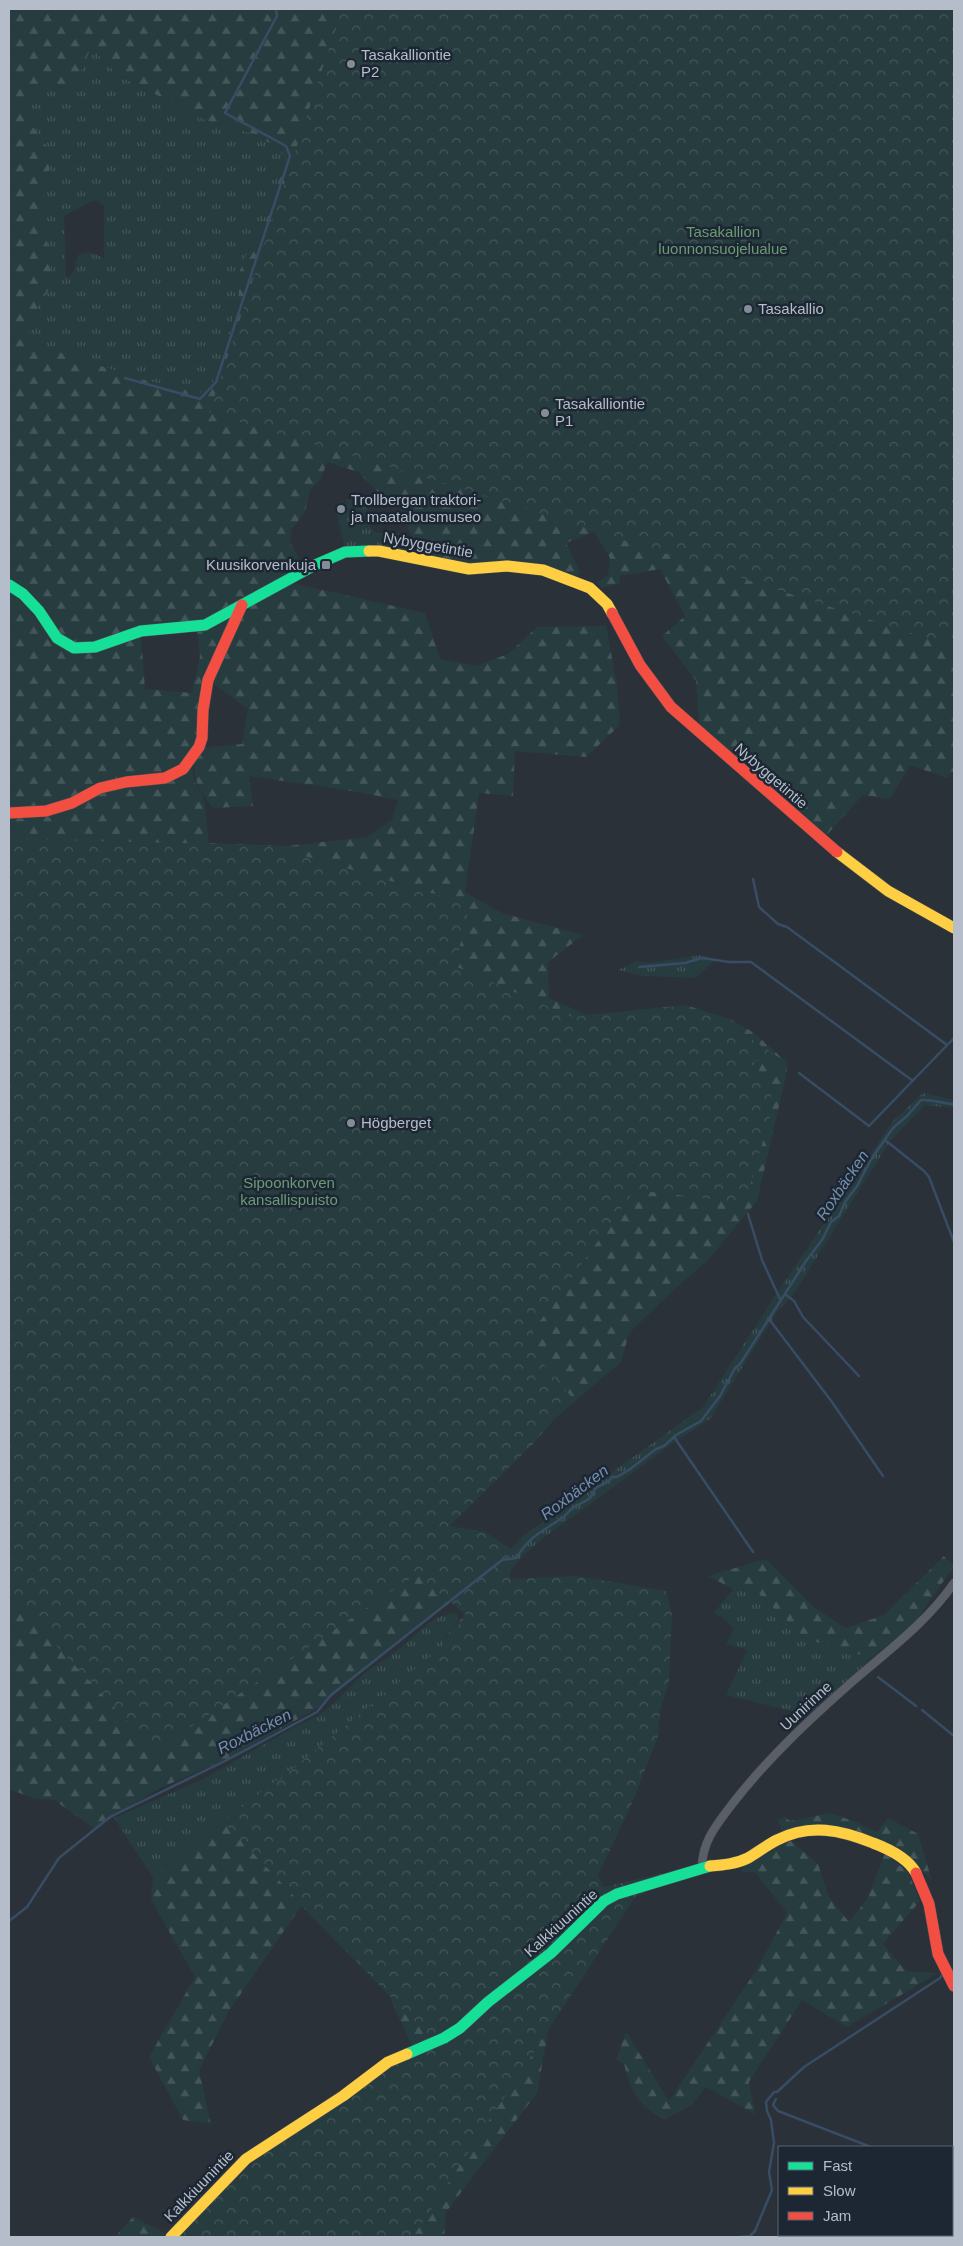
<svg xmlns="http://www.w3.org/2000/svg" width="963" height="2246" font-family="Helvetica,sans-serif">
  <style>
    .grass { fill: url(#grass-tufts); fill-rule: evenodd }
    .forest { fill: url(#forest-firs); fill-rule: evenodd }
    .park { fill: url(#park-crowns) }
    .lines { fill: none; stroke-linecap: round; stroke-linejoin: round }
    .stream { stroke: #384c64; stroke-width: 2.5 }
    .street-casing { stroke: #484d53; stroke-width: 9 }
    .fast-casing { stroke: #484d53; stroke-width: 12 }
    .slow-casing { stroke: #484d53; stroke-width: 12 }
    .jam-casing { stroke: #484d53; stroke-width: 12 }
    .street { stroke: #5a5f67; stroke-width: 8 }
    .fast { stroke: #16e098; stroke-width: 11 }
    .slow { stroke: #ffcf43; stroke-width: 11 }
    .jam { stroke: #f24e42; stroke-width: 11 }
    .poi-dot { fill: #848c97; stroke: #1d2734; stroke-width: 2 }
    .labels { text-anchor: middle; stroke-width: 5; stroke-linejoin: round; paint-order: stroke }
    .poi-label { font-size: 15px; fill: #b4bdc9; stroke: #1d2734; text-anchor: start }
    .park-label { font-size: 15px; fill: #6b9b73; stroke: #1d2734 }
    .street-label { font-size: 15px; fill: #b4bdc9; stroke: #1d2734 }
    .water-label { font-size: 16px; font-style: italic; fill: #748fad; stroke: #1d2734 }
  </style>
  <defs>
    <pattern id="grass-tufts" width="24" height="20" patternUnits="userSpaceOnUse" patternTransform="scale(1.25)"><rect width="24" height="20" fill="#273c3f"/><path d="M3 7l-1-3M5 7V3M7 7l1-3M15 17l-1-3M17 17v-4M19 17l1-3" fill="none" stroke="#445659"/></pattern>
    <pattern id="forest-firs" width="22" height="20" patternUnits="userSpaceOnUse" patternTransform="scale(1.25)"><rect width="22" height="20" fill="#273c3f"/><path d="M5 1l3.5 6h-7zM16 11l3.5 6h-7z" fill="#445659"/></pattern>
    <pattern id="park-crowns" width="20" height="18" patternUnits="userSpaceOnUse" patternTransform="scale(1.25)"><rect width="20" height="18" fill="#273c3f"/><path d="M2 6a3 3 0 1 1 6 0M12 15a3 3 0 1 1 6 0" fill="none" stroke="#445659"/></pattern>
  </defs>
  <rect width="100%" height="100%" fill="#2a3139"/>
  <path class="grass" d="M 90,50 L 94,50 L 118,75 L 208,121 L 254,134 L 278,148 L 285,157 L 270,213 L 251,245 L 238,275 L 239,300 L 213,382 L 201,393 L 140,379 L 29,342 L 34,314 L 49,289 L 51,265 L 41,209 L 50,166 L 22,112 L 36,91 L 74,86 ZM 92,201 L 97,201 L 104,206 L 104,258 L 90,252 L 78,255 L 73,273 L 68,277 L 66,276 L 64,216 Z
    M 345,499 L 357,502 L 369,510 C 370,521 364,524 377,533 C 390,533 393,529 404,538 L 406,548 L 402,552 L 347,547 L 344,544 L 336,510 L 337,505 L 342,500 L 343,510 L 348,509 Z
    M 701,955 L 716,959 L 696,978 L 643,976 L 618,970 L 636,961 L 650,963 Z
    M 923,1093 L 954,1100 L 954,1108 L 925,1105 L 890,1141 L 793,1295 L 777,1312 L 710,1419 L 676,1441 L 542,1539 L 524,1555 L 505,1577 L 502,1568 L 511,1549 L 524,1535 L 703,1407 L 775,1296 L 893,1121 Z
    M 733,1589 L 758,1593 L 806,1639 L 872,1658 L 808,1715 L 726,1695 L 747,1650 L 726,1644 L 734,1629 L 723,1618 L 714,1613 Z
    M 456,1613 L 459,1619 L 446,1636 L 442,1652 L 153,1877 L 114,1818 L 201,1780 L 300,1724 C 329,1714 342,1692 365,1673 C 376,1664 389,1658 399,1649 C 417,1635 432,1614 456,1613 Z"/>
  <path class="forest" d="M 9,9 L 954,9 L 954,771 L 947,778 L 910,765 L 890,799 L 863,795 L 824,838 L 699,724 L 696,681 L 662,636 L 685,616 L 660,569 L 619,576 L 620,584 L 601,588 L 597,582 L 608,576 L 610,558 L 594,532 L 566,543 L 580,572 L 576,578 L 545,566 L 528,562 L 460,563 L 420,555 L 397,502 L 379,493 L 358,472 L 327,462 L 321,479 L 310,490 L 305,512 L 291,530 L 290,542 L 300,560 L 301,568 L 203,620 L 94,642 L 75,643 L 61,634 L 26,590 L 9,579 ZM 90,50 L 94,50 L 118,75 L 208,121 L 254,134 L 278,148 L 285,157 L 270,213 L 251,245 L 238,275 L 239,300 L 213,382 L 201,393 L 140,379 L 29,342 L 34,314 L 49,289 L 51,265 L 41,209 L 50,166 L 48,148 L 22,112 L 36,91 L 74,86 Z
    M 287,582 L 425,613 L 440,659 L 476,666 L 508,654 L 537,627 L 606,626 L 617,685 L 620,725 L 586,757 L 515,751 L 513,796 L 479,793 L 465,892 L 502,913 L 583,935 L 548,962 L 549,998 L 587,1015 L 685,1005 L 730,1019 L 754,1033 L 788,1063 L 786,1076 L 757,1201 L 707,1261 L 678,1286 L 629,1333 L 621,1362 L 555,1418 L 533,1444 L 449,1526 L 485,1532 L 502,1568 L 425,1619 L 321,1706 L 227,1759 L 158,1789 L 95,1829 L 54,1800 L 35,1799 L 12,1790 L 9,1792 L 9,591 C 38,610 41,637 73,653 L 141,637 L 145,689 L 192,693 L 200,656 L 197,630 L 206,630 L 236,615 L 207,680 L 193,759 C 190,785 201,785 205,804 C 207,817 207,830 209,843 L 287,846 L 367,837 L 392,820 L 398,800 L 358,792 L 249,776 L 253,806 L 213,808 C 198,790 187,770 200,748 L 242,744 L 248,709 L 208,680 L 241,612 Z
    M 944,1556 L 954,1566 L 914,1624 L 872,1658 L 806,1639 L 758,1593 L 733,1589 L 708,1576 L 766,1559 L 815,1608 L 846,1628 L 884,1615 Z
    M 490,1603 L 577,1871 L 537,2093 L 446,2212 L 444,2237 L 179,2237 L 415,2053 L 389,1995 L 301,1906 L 229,2011 L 199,2070 L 211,2124 L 183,2120 L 149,2057 L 195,1977 L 151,1900 L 153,1877 L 441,1652 C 450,1622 463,1617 490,1603 Z
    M 830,1813 L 856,1822 L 877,1832 L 888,1818 L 918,1834 L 932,1881 L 915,1863 L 880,1841 L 796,1828 L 782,1831 L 777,1819 L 785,1817 L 790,1821 Z
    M 790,1840 L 818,1864 L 829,1897 L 849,1922 L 868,1898 L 885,1853 L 908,1872 L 920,1901 L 883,1944 L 906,1971 L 938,1973 L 847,2027 L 802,2000 L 749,2082 L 755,2114 L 706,2087 L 691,2105 L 664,2120 C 637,2103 632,2094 624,2064 L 616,2060 L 626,2032 L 669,2101 L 757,1969 L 787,1913 L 755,1872 L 741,1872 L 746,1863 Z
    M 133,2217 L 173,2237 L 115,2237 Z"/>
  <path class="park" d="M 342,9 L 954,9 L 954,647 L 506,502 L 209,413 Z
    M 9,839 L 267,845 L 470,904 L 455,966 L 572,1017 L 681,1006 L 715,1015 L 783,1060 L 753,1061 L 770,1088 L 773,1106 L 745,1203 L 635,1190 L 525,1342 L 575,1401 L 553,1420 L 533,1444 L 449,1526 L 485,1532 L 511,1549 L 510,1579 L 577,1576 L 666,1591 L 672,1614 L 669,1682 L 660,1711 L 658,1737 L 633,1801 L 598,1875 L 604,1887 L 688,1867 L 692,1872 L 635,1897 L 413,2237 L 171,2237 L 245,2158 L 343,2092 L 429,2037 L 225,1824 L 443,1646 L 466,1615 L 417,1574 L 155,1751 L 9,1595 Z"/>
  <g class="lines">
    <path class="stream" d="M 125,378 L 200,399 L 216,382 L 290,156 L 286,146 L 225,113 L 277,16 L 276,9
      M 753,879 L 759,907 L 778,924 L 787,927 L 947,1045
      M 639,967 L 685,963 L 702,958 L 729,962 L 751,962 L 913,1081
      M 799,1073 L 869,1126 L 954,1038
      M 885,1140 L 924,1171 L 929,1177 L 954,1242
      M 748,1214 L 762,1260 L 780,1299
      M 785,1294 L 794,1301 L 803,1317 L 859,1376
      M 769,1319 L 832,1402 L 883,1476
      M 674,1437 L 753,1552
      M 878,1677 L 916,1706
      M 922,1710 L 954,1736
      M 9,1921 L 27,1907 L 59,1858 L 110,1817 L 227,1760 L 317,1712 L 331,1695 L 502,1560 L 516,1558 C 531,1535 540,1533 562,1518 C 566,1516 568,1511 573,1508 C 578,1504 585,1502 590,1498 C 593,1495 593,1491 596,1488 C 602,1484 608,1484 612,1477 L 617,1477 L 629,1470 L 656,1449 L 664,1446 L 676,1435 L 701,1421 L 720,1396 L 735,1368 L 740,1364 L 806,1261 L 822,1240 L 831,1222 L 839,1216 L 845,1202 L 857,1186 L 872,1158 L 893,1128 L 907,1116 L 921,1100 C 933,1099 943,1104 954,1104
      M 776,2099 L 773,2105 L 778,2111 L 871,2147
      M 739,2237 L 750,2236 L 755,2231 L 772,2190 L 769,2172 L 774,2143 L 771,2120 L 767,2111 L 766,2102 L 774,2092 L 777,2092 L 804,2067 L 940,1978 L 943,1974"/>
    <defs>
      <path id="street" d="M 702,1867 C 702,1841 718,1823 733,1803 C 768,1758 810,1719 853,1681 C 889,1650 927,1622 954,1583"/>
      <path id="fast" d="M 9,585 L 23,594 L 39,611 L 57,638 L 74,648 L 95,647 L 141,631 L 205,625 L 315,565 L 345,552 L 369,551
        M 407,2054 L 444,2038 L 460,2028 L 488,2002 L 551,1953 L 604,1901 L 617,1894 L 710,1866
        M 952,2214 L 954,2207"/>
      <path id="slow" d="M 369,551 L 379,551 L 469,569 L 507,566 L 543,570 L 590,588 L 607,604 L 612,613
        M 837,852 L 888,891 L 954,928
        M 710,1866 C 723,1865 736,1864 748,1858 C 758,1852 767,1845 777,1840 C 810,1823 841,1830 873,1843 C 889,1849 908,1858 916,1873
        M 171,2237 L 246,2159 L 343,2096 L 388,2062 L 407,2054
        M 845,2237 L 864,2237
        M 932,2237 L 935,2235"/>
      <path id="jam" d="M 612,613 L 640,665 L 671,707 L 837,852
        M 9,813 L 46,811 L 72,803 L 100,788 L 126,782 L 165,778 L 183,769 L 199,747 L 202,738 L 203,710 L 208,680 L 242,605
        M 916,1873 L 929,1904 L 938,1954 L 954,1986"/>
    </defs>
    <use href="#street" class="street-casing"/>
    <use href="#fast" class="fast-casing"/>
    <use href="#slow" class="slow-casing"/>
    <use href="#jam" class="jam-casing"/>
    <use href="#street" class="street"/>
    <use href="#fast" class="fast"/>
    <use href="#slow" class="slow"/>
    <use href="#jam" class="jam"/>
  </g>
  <g class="poi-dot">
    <circle cx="351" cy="64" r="5"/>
    <circle cx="748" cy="309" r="5"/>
    <circle cx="545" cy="413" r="5"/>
    <circle cx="341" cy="509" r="5"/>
    <rect x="321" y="560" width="10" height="10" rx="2.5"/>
    <circle cx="351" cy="1123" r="5"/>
  </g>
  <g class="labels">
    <g class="poi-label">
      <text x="361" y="60">Tasakalliontie<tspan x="361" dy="17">P2</tspan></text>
      <text x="758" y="314">Tasakallio</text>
      <text x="555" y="409">Tasakalliontie<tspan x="555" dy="17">P1</tspan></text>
      <text x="351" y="505">Trollbergan traktori-<tspan x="351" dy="17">ja maatalousmuseo</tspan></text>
      <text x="316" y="570" text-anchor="end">Kuusikorvenkuja</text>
      <text x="361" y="1128">Högberget</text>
    </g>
    <g class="park-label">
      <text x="723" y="237">Tasakallion<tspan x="723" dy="17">luonnonsuojelualue</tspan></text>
      <text x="289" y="1188">Sipoonkorven<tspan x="289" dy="17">kansallispuisto</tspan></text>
    </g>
    <g class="street-label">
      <text transform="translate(428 545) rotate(10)" y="5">Nybyggetintie</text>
      <text transform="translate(771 776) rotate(41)" y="5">Nybyggetintie</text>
      <text transform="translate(806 1706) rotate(-43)" y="5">Uunirinne</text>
      <text transform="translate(561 1923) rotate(-42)" y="5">Kalkkiuunintie</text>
      <text transform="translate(199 2186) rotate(-46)" y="5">Kalkkiuunintie</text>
    </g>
    <g class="water-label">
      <text transform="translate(842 1185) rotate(-56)" y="6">Roxbäcken</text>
      <text transform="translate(574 1492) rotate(-37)" y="6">Roxbäcken</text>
      <text transform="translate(254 1731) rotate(-27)" y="6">Roxbäcken</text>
    </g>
  </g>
  <rect width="963" height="2246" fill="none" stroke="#b4bdc9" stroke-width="20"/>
  <rect x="778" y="2146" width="175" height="90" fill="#1d2734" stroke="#596370"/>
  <rect x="788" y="2162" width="25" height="8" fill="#16e098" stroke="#596370"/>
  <text x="823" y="2171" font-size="15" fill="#b4bdc9">Fast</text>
  <rect x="788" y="2187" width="25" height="8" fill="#ffcf43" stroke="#596370"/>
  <text x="823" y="2196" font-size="15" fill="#b4bdc9">Slow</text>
  <rect x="788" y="2212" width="25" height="8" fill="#f24e42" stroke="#596370"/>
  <text x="823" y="2221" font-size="15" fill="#b4bdc9">Jam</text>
</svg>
